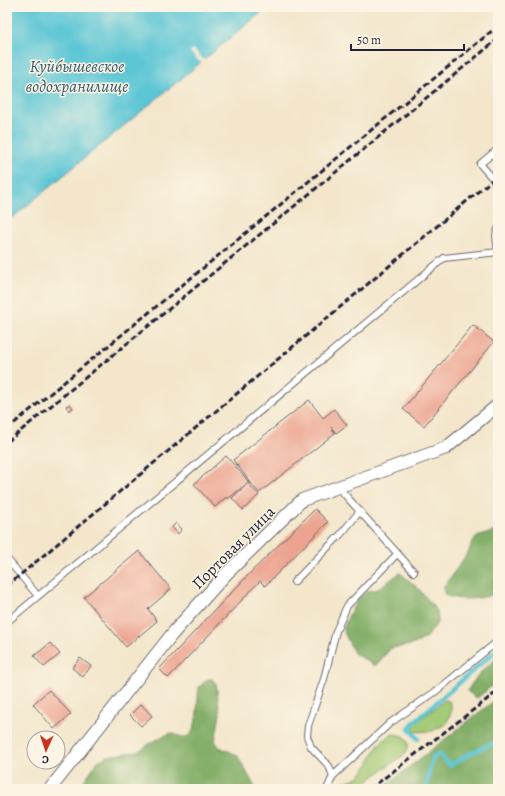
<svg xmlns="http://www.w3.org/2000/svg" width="505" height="796" font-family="Alegreya,serif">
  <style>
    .green { fill: #a4cb76; stroke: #637658 }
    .forest { fill: #83af67; stroke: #526851 }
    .water { fill: #5bc6d5; stroke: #3e7488 }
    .pier { fill: #f3e6cb }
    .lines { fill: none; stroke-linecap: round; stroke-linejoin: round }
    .stream { stroke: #5bc6d5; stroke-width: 4.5 }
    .building { fill: #eca490 }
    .service-casing { stroke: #6b676d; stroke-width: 8 }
    .minor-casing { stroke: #6b676d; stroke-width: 14 }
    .service { stroke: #fff; stroke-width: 6 }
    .minor { stroke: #fff; stroke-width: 12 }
    .rail { stroke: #22223b; stroke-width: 3; stroke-dasharray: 6 3; stroke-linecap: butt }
    .labels { text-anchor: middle; stroke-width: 3; stroke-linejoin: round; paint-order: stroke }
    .street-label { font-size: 16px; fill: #22223b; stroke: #fcf5e5 }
    .water-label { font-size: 17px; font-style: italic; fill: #365b71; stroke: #fcf5e5 }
  </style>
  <rect width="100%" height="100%" fill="#fcf5e5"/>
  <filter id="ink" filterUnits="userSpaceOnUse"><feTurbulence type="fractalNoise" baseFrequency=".025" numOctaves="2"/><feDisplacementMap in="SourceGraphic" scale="8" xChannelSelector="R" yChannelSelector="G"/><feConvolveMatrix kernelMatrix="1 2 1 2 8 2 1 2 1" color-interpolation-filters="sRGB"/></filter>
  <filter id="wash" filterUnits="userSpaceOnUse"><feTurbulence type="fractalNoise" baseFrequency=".012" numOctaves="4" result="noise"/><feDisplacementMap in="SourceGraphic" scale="16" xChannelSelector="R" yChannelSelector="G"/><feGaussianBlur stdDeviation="0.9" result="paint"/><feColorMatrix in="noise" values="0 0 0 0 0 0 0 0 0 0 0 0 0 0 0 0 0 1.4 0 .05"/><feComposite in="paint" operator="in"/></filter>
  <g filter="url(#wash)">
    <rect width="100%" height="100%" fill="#f3e6cb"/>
    <path class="green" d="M 445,700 L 449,701 L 452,710 L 446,724 L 432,731 L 414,732 L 413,725 Z
      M 393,734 L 404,736 C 410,743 409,747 405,754 L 356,789 L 337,789 C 341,779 353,782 360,775 C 375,761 370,746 393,734 Z"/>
    <path class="forest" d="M 498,530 L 498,593 C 481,599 462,602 445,595 L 443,588 L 469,551 L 472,542 L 477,537 Z
      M 400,573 L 418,588 L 437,611 L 438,621 C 425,644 415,645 391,648 L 375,666 L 354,653 L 343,630 L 348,617 L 358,599 L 367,591 L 376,590 Z
      M 498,657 L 498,681 L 477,698 L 467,691 L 478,675 Z
      M 208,679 L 212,679 L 216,684 L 220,714 L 215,741 L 219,747 L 237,755 L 256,789 L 78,789 L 98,761 L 108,756 L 139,751 L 152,742 L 171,733 C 175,734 182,738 186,737 C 199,735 197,697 199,687 Z
      M 498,698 L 498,789 L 381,789 Z"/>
    <path class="water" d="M 7,7 L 268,7 L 7,222 Z"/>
    <path class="pier" d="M 193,49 L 206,62 L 203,65 L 190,52 Z"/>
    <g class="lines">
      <path class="stream" d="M 418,739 L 409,728 L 414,722 L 498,649
        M 426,789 L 429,771 L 434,756 L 440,754 L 446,762 L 451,765 L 473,752 L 498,741"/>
    </g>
    <g id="blocks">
      <path class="building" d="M 473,325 L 494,342 L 424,426 L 403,409 Z
        M 309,400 L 323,418 L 334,409 L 347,425 L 336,433 L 331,427 L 335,433 L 259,493 L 233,460 Z
        M 70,404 L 73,408 L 69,411 L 66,406 Z
        M 226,456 L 249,482 L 229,498 L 225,498 L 215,507 L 194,484 Z
        M 248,483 L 259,495 L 243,510 L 232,498 Z
        M 315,509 L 328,522 L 265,586 L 260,581 L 168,678 L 159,669 L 250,573 Z
        M 176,523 L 182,529 L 178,534 L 172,527 Z
        M 139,551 L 171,589 L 148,609 L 157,621 L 126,647 L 84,597 Z
        M 50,643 L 60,654 L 44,667 L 34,656 Z
        M 80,658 L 91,666 L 83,677 L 72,668 Z
        M 49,690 L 71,714 L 54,729 L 33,704 Z
        M 141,704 L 152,716 L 141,726 L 130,715 Z"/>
    </g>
  </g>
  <g filter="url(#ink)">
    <use href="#blocks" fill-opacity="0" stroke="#6b676d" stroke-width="1"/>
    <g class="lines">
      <defs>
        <path id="service" d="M 498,149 L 480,164 L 495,181 L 498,191
          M 498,229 L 496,235 L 498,253
          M 338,487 L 414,572
          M 7,559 L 38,596
          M 294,582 L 341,534 L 360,511
          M 7,622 L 444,258 L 498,252
          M 333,776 L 390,723 L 435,692 L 498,641
          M 327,789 L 333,776 L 329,766 L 311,747 L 307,736 L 308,726 L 324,679 L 336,631 L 347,606 L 397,554"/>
        <path id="minor" d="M 50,789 L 173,633 L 225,575 L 302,500 L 446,448 L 498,405"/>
      </defs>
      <use href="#service" class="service-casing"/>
      <use href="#minor" class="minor-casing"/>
      <use href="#service" class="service"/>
      <use href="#minor" class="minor"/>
      <path class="rail" d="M 7,429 L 498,26
        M 7,442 L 498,39
        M 7,586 L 498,175
        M 370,789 L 498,691"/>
    </g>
  </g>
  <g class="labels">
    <g class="street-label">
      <text transform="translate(233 547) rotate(-45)" y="6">Портовая улица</text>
    </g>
    <g class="water-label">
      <text x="77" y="72">Куйбышевское<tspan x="77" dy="20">водохранилище</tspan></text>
    </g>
  </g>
  <rect width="505" height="796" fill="none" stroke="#fcf5e5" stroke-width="24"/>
  <g transform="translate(46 750) rotate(183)"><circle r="19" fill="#fcf5e5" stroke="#a5a1a1"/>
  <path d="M0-3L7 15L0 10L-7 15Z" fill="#c8321e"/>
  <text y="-6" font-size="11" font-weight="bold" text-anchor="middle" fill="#22223b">С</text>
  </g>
  <path d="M351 44v6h113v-6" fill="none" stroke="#22223b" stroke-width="2"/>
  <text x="357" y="44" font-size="12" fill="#22223b" stroke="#fcf5e5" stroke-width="3" paint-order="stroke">50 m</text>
</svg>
